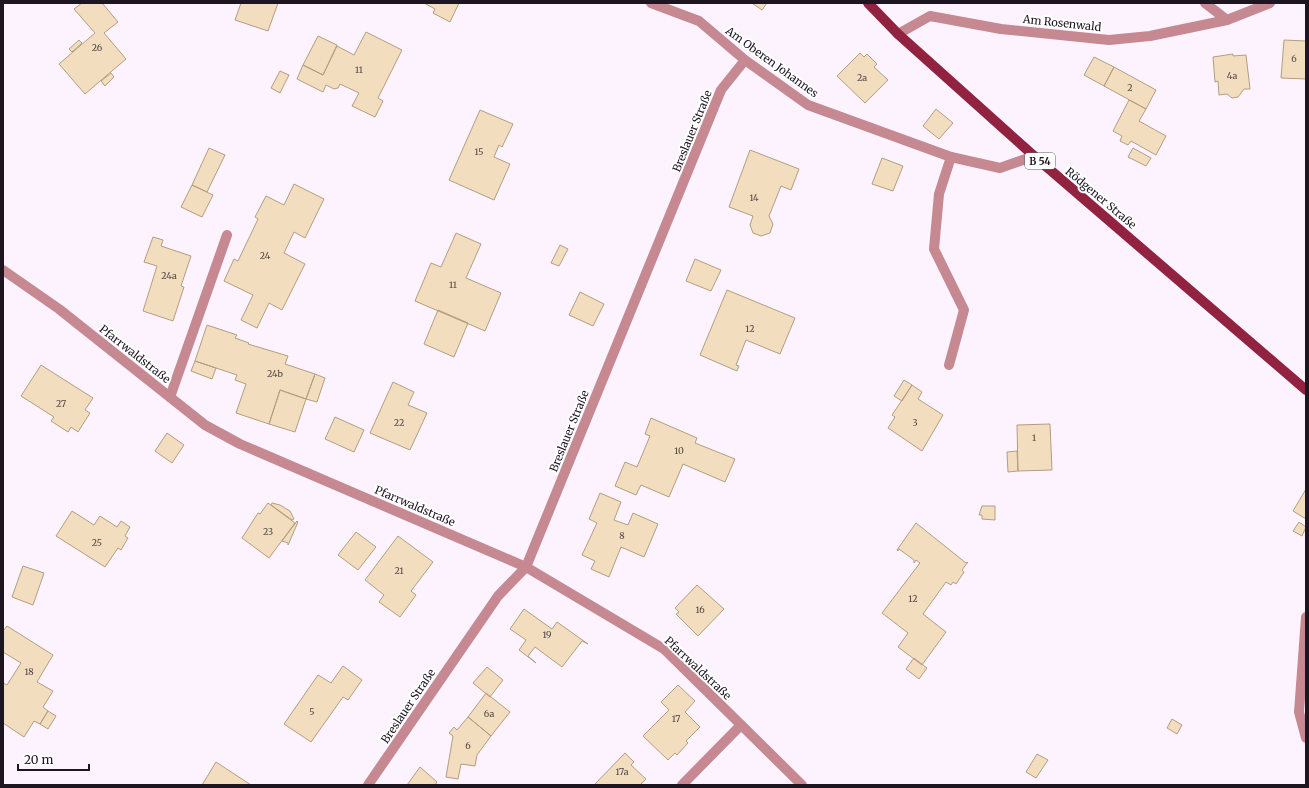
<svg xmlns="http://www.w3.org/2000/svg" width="1309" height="788" font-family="Merriweather,serif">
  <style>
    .building { fill: #f2ddbe; stroke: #b29e81 }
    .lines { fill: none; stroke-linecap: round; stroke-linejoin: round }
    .lane { stroke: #c68891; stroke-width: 10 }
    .street { stroke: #c68891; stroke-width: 10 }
    .primary { stroke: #912341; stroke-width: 10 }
    .labels { text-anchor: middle; stroke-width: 4; stroke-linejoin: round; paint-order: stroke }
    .number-label { font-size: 9px; fill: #524848 }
    .shield { fill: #fff; stroke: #615c63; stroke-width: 1 }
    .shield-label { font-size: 10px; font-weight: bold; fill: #1d1620 }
    .street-label { font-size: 11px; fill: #1d1620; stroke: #fff }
  </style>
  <rect width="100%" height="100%" fill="#fcf3ff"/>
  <path class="building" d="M 82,3 L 102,3 L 118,22 L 104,33 L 126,59 L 85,94 L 59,64 L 95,33 L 74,9 Z
    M 241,3 L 278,3 L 268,31 L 235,20 Z
    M 424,3 L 459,3 L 450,22 L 433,13 L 435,9 Z
    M 752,3 L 767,3 L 762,10 Z
    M 366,32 L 402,50 L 378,98 L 383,101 L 375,117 L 352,106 L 359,93 L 340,84 L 338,88 L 334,89 L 326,85 L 323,92 L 297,79 L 303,65 L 323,75 L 337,46 L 354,55 Z
    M 318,36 L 337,45 L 323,75 L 303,65 Z
    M 79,40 L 82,43 L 72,52 L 69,49 Z
    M 1284,40 L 1306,41 L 1306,79 L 1281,78 Z
    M 860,53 L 864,57 L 867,54 L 877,64 L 874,67 L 888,80 L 865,103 L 837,76 Z
    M 1233,54 L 1233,56 L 1246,55 L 1250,89 L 1244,89 L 1238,97 L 1232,98 L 1227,94 L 1219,95 L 1218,81 L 1215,82 L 1213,57 Z
    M 1094,57 L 1114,67 L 1104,86 L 1084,75 Z
    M 1114,67 L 1156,90 L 1146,109 L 1104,86 Z
    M 280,71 L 289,75 L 280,93 L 271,88 Z
    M 111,73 L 114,77 L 105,86 L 101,81 Z
    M 1129,100 L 1146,109 L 1139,121 L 1166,136 L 1156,155 L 1131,141 L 1128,145 L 1120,141 L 1122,136 L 1113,131 Z
    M 936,109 L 953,123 L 939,139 L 923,126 Z
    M 480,110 L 513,124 L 502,147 L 499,145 L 494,157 L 510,164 L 494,200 L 449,180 Z
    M 209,148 L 225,155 L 207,192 L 192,185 Z
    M 1133,148 L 1151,158 L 1146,166 L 1128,157 Z
    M 750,150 L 799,169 L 791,190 L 781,186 L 769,216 L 773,224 L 770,233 L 761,236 L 753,233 L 750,225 L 753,216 L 729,207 Z
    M 882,158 L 903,166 L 893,191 L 872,184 Z
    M 294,184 L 324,199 L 305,238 L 294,232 L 284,253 L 305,264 L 282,310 L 269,303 L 257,328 L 241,320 L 253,295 L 224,281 L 234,259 L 238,261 L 258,219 L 255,217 L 266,196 L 284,205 Z
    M 192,185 L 213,195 L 202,217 L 181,207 Z
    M 456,233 L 481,244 L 466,278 L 501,293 L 485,331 L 415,301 L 431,263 L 441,267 Z
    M 153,237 L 163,240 L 161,246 L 191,256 L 181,286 L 184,287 L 173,321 L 143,311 L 157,266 L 144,262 Z
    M 560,245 L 568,249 L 559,266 L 551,263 Z
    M 695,259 L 721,270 L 711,291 L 686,281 Z
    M 727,290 L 795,318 L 780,354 L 746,340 L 736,365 L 739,366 L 737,371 L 700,355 Z
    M 580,292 L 604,304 L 593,326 L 569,315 Z
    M 438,310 L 468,323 L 454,357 L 424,344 Z
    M 207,325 L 237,335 L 235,338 L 249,343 L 248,344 L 288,356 L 285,364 L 315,374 L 306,399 L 280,390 L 269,424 L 236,413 L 246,384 L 235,380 L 237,375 L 195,361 Z
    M 195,361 L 216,368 L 212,379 L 191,371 Z
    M 41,365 L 93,398 L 85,410 L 90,413 L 78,432 L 71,427 L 68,432 L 51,421 L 54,417 L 21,396 Z
    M 315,374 L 325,378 L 317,402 L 306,399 Z
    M 904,380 L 912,385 L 902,401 L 894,396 Z
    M 393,382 L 414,392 L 408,405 L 427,413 L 410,450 L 370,433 Z
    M 912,385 L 922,392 L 918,399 L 943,415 L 922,451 L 888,428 L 895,417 L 892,415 Z
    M 280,390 L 306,399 L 295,432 L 269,424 Z
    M 335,417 L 364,430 L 354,452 L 325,439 Z
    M 651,418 L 697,438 L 695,443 L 735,459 L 725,482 L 683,464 L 669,497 L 641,485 L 636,495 L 615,486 L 625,462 L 637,467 L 650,436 L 645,434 Z
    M 1050,424 L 1052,470 L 1018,471 L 1017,425 Z
    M 167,433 L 184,445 L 172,463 L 155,451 Z
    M 1017,451 L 1018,471 L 1008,472 L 1007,452 Z
    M 1306,489 L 1306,519 L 1293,511 Z
    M 600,493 L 621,502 L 614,520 L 628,525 L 633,513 L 658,524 L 644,557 L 621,547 L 609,577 L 591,569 L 595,561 L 582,555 L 597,523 L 589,519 Z
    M 268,503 L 295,523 L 269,558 L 242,538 L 258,513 L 260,514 Z
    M 272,503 L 280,505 L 290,511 L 294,519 L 292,520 L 271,505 Z
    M 982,506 L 995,506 L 995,520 L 982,519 L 982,515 L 979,515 Z
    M 72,511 L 94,525 L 100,516 L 117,527 L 121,521 L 130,527 L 125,536 L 128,538 L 121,550 L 118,548 L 105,567 L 56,536 Z
    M 297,521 L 298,522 L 288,545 L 288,543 L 282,541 Z
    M 1299,522 L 1306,527 L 1302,536 L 1293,531 Z
    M 916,523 L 966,563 L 968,562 L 962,570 L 964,572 L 956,584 L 953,582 L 951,585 L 946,582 L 923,614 L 946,632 L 922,665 L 898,647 L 908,633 L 882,613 L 920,563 L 916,560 L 914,563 L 914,560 L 899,549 L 898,551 L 897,550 Z
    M 356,532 L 376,547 L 358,570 L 338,555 Z
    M 398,536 L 433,562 L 411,591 L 416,595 L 400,617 L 379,602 L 384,595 L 365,580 Z
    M 23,566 L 44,573 L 33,605 L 12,597 Z
    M 697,585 L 724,609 L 698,636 L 676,614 L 679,612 L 675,608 Z
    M 524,609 L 552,629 L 557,622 L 588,644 L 582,641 L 562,667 L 535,647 L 528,656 L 536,663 L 519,650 L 526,640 L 510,629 Z
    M 7,626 L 53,655 L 37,682 L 53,691 L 43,707 L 48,711 L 40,724 L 34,721 L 24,737 L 3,723 L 3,683 L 7,685 L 21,663 L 3,652 L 3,631 Z
    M 914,658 L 927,668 L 919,679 L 906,669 Z
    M 343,666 L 362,680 L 348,700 L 343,697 L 311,742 L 284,724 L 318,675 L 331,683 Z
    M 487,667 L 503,680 L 490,697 L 473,683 Z
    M 678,685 L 695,701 L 685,712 L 700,727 L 686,741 L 688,743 L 677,755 L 675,753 L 668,760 L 643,736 L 669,710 L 661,702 Z
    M 486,693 L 510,712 L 491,736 L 468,717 Z
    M 48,711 L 56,716 L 48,729 L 40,724 Z
    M 468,717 L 491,736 L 477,755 L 475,766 L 461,764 L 458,779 L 446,777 L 453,736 L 449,733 L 454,727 L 457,730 Z
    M 1172,719 L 1182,725 L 1177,734 L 1167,728 Z
    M 625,753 L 634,762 L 631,765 L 646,779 L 640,785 L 596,785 L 595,784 Z
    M 1037,754 L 1048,760 L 1036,778 L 1026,772 Z
    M 216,762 L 251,785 L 202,785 Z
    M 420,767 L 437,782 L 435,785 L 407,785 Z"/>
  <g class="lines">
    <path class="lane" d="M 170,397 L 227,235
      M 682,785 L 741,725"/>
    <path class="street" d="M 651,3 L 699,21 L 745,60 L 808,105 L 951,157 L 1000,168 L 1034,156
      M 1205,3 L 1227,20
      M 898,34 L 930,16 L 1001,29 L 1109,40 L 1150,36 L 1227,20 L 1270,3
      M 3,270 L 59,309 L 205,425 L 240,444 L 526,567 L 664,649 L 802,785
      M 949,365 L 964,310 L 934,249 L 939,194 L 951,157
      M 1306,617 L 1299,712 L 1306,738
      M 368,785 L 498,596 L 526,567 L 721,90 L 745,60"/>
    <path class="primary" d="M 868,3 L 898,34 L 1034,156 L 1306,390"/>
  </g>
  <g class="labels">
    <g class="number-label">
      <text x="97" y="51">26</text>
      <text x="1294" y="62">6</text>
      <text x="359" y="73">11</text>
      <text x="1232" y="79">4a</text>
      <text x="862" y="81">2a</text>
      <text x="1130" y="91">2</text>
      <text x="479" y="155">15</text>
      <text x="754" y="201">14</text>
      <text x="265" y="259">24</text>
      <text x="169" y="279">24a</text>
      <text x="453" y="288">11</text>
      <text x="750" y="332">12</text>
      <text x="275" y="377">24b</text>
      <text x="61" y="407">27</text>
      <text x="399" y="426">22</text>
      <text x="915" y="426">3</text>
      <text x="1034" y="441">1</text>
      <text x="679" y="454">10</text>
      <text x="268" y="535">23</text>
      <text x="622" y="539">8</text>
      <text x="97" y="546">25</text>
      <text x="399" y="574">21</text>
      <text x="913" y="602">12</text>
      <text x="700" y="613">16</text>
      <text x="547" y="638">19</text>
      <text x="29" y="675">18</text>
      <text x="312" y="715">5</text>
      <text x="489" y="717">6a</text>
      <text x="676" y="722">17</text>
      <text x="468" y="749">6</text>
      <text x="622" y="775">17a</text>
    </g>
    <rect class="shield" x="1025" y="153" width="30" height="16" rx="3"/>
    <g class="shield-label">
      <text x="1040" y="165">B 54</text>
    </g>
    <g class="street-label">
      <text transform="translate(1062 23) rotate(6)" y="4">Am Rosenwald</text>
      <text transform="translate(772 62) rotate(36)" y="4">Am Oberen Johannes</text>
      <text transform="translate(692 131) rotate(-68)" y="4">Breslauer Straße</text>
      <text transform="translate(1101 198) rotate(40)" y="4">Rödgener Straße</text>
      <text transform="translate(135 354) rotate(38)" y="4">Pfarrwaldstraße</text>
      <text transform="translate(569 431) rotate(-68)" y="4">Breslauer Straße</text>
      <text transform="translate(415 506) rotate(23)" y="4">Pfarrwaldstraße</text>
      <text transform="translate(698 668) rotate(43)" y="4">Pfarrwaldstraße</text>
      <text transform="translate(408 706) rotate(-56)" y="4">Breslauer Straße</text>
    </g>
  </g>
  <rect width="1309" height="788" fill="none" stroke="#1d1620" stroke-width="8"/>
  <path d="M18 764v6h71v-6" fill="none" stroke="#1d1620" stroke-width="2"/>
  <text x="24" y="764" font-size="12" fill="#1d1620" stroke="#ffffff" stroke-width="3" paint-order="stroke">20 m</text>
</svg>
